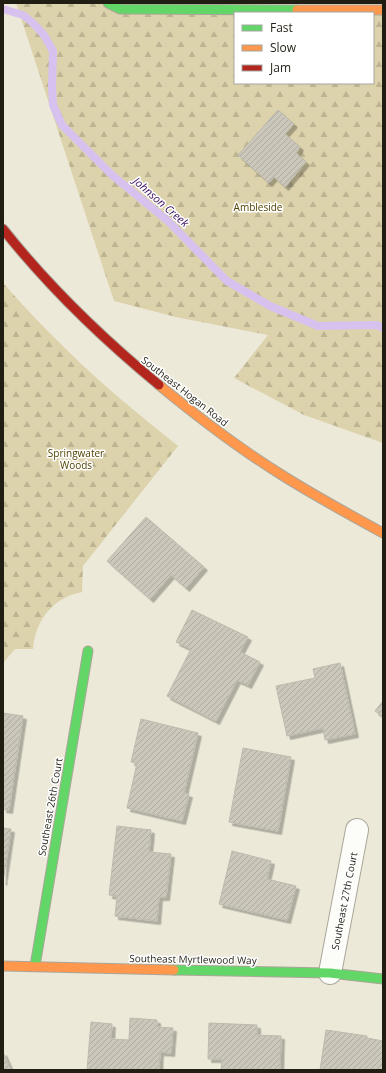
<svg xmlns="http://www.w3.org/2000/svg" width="386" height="1073" font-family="'Open Sans',sans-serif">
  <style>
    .forest { fill: url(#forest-firs); fill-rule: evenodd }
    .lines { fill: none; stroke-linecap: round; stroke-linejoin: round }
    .stream { stroke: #d7c2ef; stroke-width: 8 }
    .building { fill: url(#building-hatch); stroke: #bdbaae; filter: url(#shadow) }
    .street-casing { stroke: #aaa69a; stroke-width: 24 }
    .fast-casing { stroke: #aaa69a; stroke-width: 11 }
    .slow-casing { stroke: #aaa69a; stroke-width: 11 }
    .jam-casing { stroke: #aaa69a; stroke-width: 11 }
    .street { stroke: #fcfcf9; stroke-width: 22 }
    .fast { stroke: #63d668; stroke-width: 9 }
    .slow { stroke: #ff974d; stroke-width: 9 }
    .jam { stroke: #b3261e; stroke-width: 9 }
    .labels { text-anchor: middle; stroke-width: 3; stroke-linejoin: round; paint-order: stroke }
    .park-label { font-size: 10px; fill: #514300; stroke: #fff }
    .street-label { font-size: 10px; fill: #201e13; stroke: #fff }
    .water-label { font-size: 11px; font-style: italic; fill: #390c5f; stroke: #fff }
  </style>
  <defs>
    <pattern id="forest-firs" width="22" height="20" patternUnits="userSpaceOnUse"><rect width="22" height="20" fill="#dcd2ab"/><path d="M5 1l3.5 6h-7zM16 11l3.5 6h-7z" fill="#bcb492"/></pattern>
    <pattern id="building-hatch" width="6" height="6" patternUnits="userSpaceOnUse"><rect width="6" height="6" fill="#cbc7bb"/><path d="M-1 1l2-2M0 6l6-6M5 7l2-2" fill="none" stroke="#aeaaa0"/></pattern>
    <filter id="shadow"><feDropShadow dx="3.5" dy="3.5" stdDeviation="0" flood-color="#0004"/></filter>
  </defs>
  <rect width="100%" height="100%" fill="#ede9d9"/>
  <path class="forest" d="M 16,3 L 383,6 L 383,443 L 304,415 L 234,378 L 268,335 L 176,317 L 114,301 ZM 235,13 L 373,13 L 373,83 L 235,83 Z
    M 3,283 C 24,307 46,330 69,352 C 103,386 141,416 178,446 L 83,566 L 82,592 C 54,597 35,620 33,649 L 15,649 L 3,663 Z"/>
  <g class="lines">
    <path class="stream" d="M 3,9 L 23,15 L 33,23 L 44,35 L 53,51 L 52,86 L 53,105 L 62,125 L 112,175 L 168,221 L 227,281 L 270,306 L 318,326 L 377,325 L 383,328"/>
  </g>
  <path class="building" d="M 278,110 L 294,124 L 285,134 L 300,147 L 296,153 L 306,162 L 285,187 L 274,177 L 269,183 L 238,155 Z
    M 146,517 L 204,567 L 186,588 L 171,575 L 150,599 L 107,561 Z
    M 192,610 L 248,637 L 240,652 L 260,662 L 248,685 L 237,680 L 216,721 L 167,696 L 191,649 L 176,642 Z
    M 340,663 L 355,734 L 325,740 L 323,728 L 287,736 L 276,686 L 315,678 L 313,669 Z
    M 383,701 L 383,717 L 375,711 Z
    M 3,713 L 23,716 L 9,810 L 3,809 Z
    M 141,719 L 198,733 L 184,793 L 189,794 L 182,821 L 127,808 L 137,763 L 131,762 Z
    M 243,748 L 291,757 L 278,831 L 229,822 Z
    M 117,826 L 151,830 L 149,852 L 171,854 L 166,897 L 159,897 L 157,921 L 115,916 L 117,896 L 109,895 Z
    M 3,828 L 11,829 L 3,882 Z
    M 232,851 L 271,861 L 267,879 L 296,886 L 287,920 L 219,904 Z
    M 130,1018 L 157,1020 L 157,1027 L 173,1028 L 171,1053 L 160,1052 L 159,1070 L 87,1070 L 91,1022 L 112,1024 L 111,1039 L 129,1040 Z
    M 209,1023 L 257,1025 L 257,1035 L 281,1036 L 280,1070 L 221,1070 L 222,1059 L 208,1059 Z
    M 326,1030 L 367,1036 L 367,1038 L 383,1041 L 383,1070 L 320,1070 Z
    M 3,1052 L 11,1070 L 3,1070 Z"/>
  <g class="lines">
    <defs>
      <path id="street" d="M 330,973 L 357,830"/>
      <path id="fast" d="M 108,3 L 120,9 L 297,10
        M 35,966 L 88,651
        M 174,970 L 330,973 L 383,979"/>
      <path id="slow" d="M 297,10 L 383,10
        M 159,385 C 199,418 241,450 285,477 C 317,497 350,515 383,533
        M 3,966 L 174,970"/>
      <path id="jam" d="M 3,229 C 49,287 102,338 159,385"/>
    </defs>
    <use href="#street" class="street-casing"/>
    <use href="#fast" class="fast-casing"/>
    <use href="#slow" class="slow-casing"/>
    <use href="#jam" class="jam-casing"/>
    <use href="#street" class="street"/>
    <use href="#fast" class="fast"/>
    <use href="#slow" class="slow"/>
    <use href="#jam" class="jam"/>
  </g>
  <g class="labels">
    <g class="park-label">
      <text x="258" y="211">Ambleside</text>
      <text x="76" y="457">Springwater<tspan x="76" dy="12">Woods</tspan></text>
    </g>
    <g class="street-label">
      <text transform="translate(185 391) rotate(38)" y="4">Southeast Hogan Road</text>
      <text transform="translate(50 807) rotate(-80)" y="4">Southeast 26th Court</text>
      <text transform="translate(344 901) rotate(-79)" y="4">Southeast 27th Court</text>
      <text transform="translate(193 959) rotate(1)" y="4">Southeast Myrtlewood Way</text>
    </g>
    <g class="water-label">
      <text transform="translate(161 202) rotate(41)" y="4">Johnson Creek</text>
    </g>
  </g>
  <rect width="386" height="1073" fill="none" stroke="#201e13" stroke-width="8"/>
  <rect x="234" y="12" width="140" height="72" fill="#ffffff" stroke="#a6a5a1"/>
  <rect x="242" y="25" width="20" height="6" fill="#63d668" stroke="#a6a5a1"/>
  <text x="270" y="32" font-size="12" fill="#201e13">Fast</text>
  <rect x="242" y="45" width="20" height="6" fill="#ff974d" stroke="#a6a5a1"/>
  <text x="270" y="52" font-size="12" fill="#201e13">Slow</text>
  <rect x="242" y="65" width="20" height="6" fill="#b3261e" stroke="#a6a5a1"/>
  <text x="270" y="72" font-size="12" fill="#201e13">Jam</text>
</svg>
